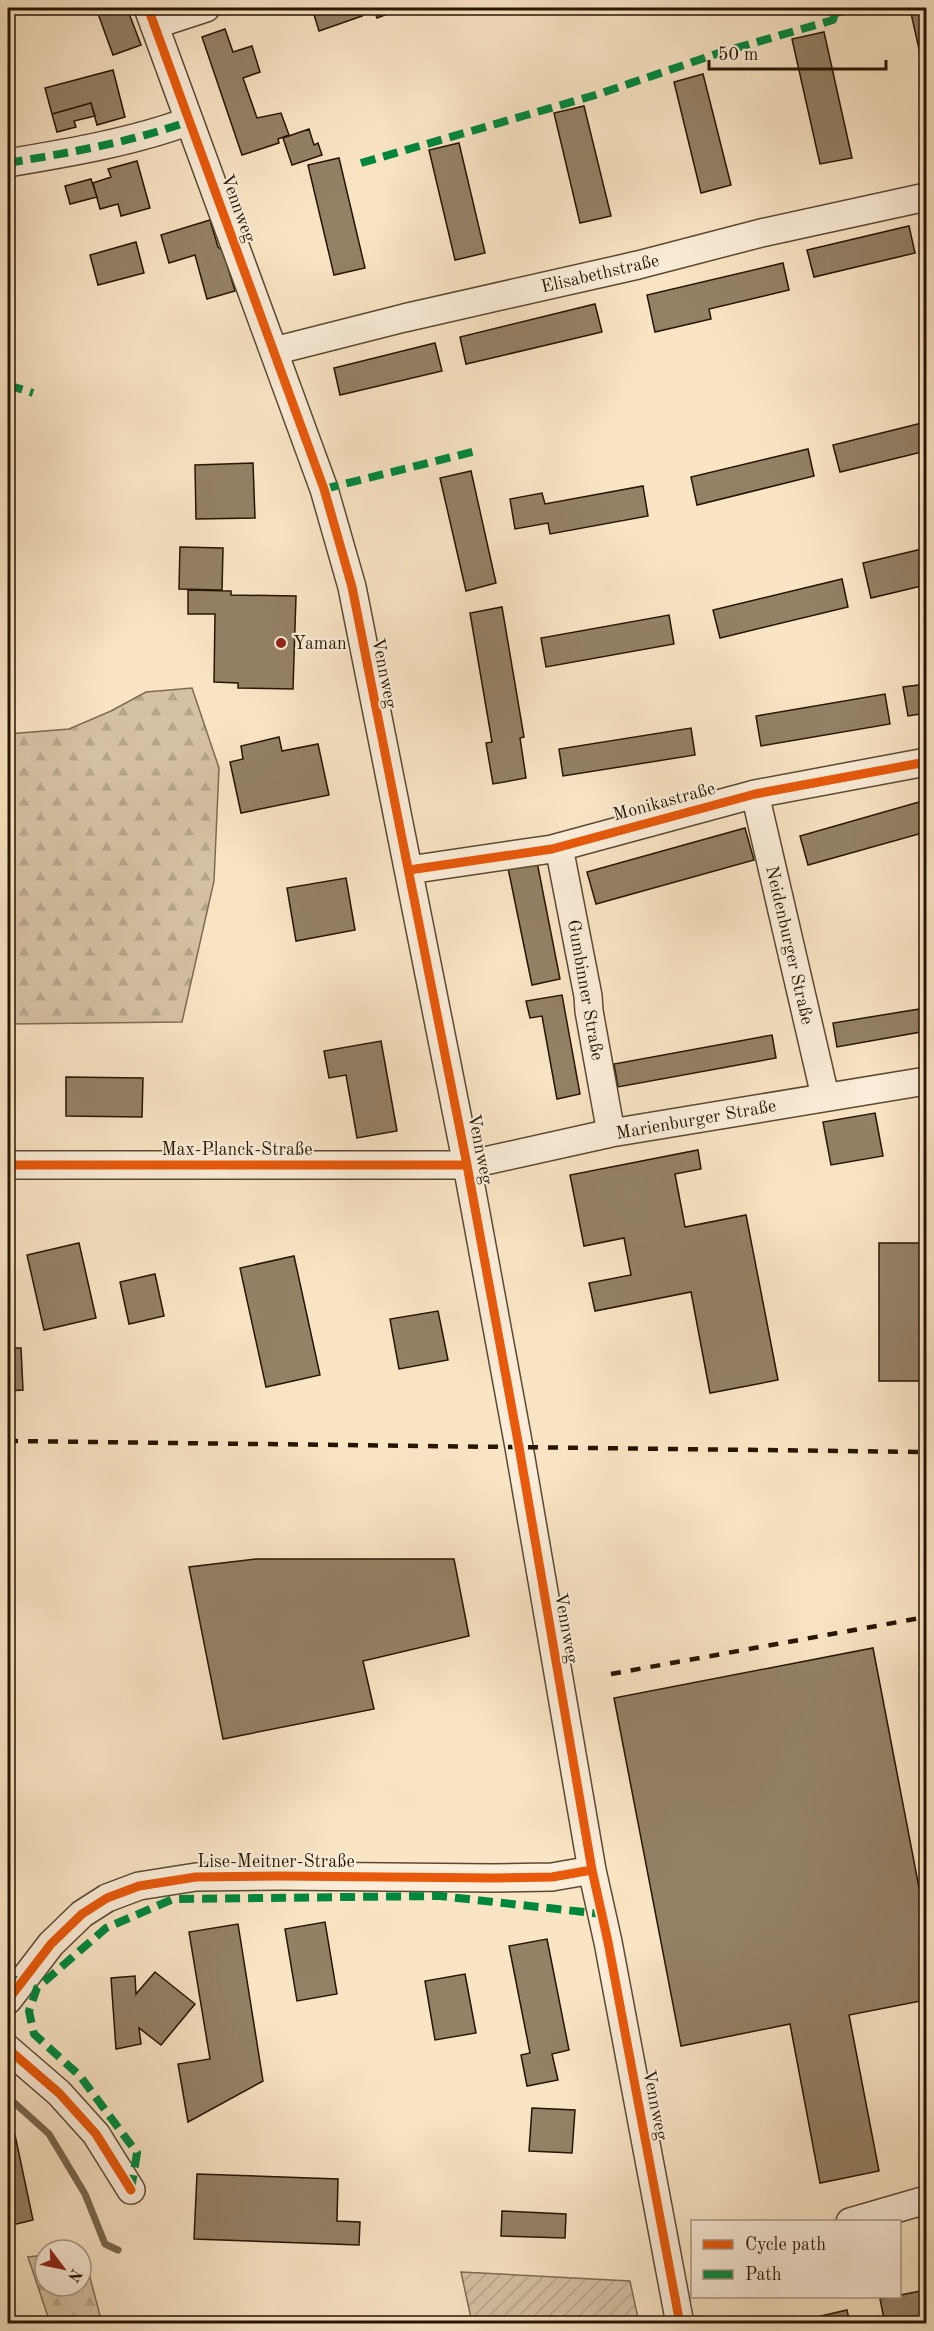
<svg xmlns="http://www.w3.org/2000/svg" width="934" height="2331" font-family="'Old Standard TT',serif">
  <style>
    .forest { fill: url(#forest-firs); stroke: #7e6b52; stroke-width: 1.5 }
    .garden { fill: url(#garden-furrows); stroke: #7e6b52; stroke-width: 1.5 }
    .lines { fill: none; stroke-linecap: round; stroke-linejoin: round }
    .stream { stroke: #79674d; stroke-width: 7 }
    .building { fill: #948166; stroke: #261500; stroke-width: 1.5 }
    .minor-casing { stroke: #5b4931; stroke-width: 30 }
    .minor { stroke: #fbedd9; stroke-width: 27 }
    .rail { stroke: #261500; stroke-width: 4.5; stroke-dasharray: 10 10; stroke-linecap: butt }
    .quiet { stroke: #00873e; stroke-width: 8; stroke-dasharray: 15 8; stroke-linecap: butt }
    .cycleway-casing { stroke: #fbedd9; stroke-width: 13 }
    .cycleway { stroke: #e8590c; stroke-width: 9 }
    .poi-dot { fill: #8f2418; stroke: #fbedd9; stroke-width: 2 }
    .labels { text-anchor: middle; stroke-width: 4.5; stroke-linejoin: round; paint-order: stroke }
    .street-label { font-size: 18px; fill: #261500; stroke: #fbedd9 }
    .poi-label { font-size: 18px; fill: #261500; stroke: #fbedd9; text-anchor: start }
  </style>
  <defs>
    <pattern id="forest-firs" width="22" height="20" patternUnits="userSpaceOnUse" patternTransform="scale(1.5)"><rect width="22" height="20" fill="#d5c1a3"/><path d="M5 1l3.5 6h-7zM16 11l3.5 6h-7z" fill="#b7a58b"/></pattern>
    <pattern id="garden-furrows" width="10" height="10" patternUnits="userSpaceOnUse" patternTransform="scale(1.5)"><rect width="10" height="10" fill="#d5c1a3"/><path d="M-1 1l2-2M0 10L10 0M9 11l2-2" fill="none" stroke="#b7a58b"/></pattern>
  </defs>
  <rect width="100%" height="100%" fill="#f9e4c4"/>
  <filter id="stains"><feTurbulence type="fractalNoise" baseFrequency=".00333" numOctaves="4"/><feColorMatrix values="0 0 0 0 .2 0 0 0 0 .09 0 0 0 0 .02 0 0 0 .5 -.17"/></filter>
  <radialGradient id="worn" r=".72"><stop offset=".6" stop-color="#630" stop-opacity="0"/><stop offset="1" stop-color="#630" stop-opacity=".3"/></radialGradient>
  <path class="forest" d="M 192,688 L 219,768 L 214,881 L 182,1022 L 8,1024 L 8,734 L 69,729 L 111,711 L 146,692 Z
    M 45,2255 L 45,2286 L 81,2286 L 81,2255 L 84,2255 L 102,2323 L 50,2323 L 28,2257 Z"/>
  <path class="garden" d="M 461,2272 L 630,2281 L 639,2323 L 472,2323 Z"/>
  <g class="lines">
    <path class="stream" d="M 8,2097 L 49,2134 L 85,2194 L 105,2244 L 118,2250"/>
  </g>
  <path class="building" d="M 96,8 L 127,8 L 141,45 L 113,55 Z
    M 312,8 L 358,8 L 362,16 L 319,31 Z
    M 373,8 L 403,8 L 377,18 Z
    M 917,8 L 926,8 L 926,80 L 910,9 Z
    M 225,29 L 233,52 L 252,46 L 260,72 L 243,78 L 257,118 L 281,113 L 289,135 L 278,139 L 279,143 L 242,155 L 202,37 Z
    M 824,32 L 852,158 L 820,164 L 792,39 Z
    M 113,70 L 125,117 L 97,125 L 91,103 L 52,114 L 45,88 Z
    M 703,74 L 731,185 L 701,193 L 674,82 Z
    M 91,103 L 95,116 L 74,121 L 76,127 L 57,132 L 52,114 Z
    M 584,106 L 611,216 L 580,223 L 554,113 Z
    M 309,129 L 314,145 L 318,143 L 322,155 L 292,165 L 283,138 Z
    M 459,143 L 485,253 L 455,260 L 429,150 Z
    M 339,158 L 365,268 L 334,275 L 308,165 Z
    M 137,161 L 150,208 L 121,216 L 118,204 L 100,209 L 93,183 L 111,177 L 108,169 Z
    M 91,179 L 97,197 L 70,204 L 65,186 Z
    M 210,220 L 218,247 L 223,251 L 235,291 L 207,299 L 195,255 L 169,263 L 161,235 Z
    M 909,226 L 915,253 L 814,277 L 807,250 Z
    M 136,242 L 144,273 L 98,285 L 90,255 Z
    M 783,263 L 789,290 L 709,309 L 711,319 L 655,332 L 647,295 Z
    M 595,304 L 602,332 L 466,364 L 460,337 Z
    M 435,343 L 442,371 L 340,395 L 334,368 Z
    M 926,422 L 926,451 L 840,472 L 833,445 Z
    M 808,449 L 814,476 L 697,505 L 691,477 Z
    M 253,463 L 255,518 L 196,519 L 195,465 Z
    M 471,471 L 496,583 L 466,591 L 440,478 Z
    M 643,486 L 648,516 L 550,534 L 548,523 L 515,529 L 510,499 L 542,493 L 545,504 Z
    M 180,547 L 223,548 L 222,590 L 179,589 Z
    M 926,548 L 926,585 L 871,598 L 863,563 Z
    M 842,579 L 848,607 L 720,638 L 713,610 Z
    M 188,590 L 231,591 L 231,595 L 296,596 L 293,689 L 238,688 L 238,683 L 214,682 L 215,614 L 188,614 Z
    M 502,607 L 524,737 L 520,738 L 526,778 L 493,784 L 486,743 L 492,742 L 470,613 Z
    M 669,615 L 674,644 L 546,667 L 541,638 Z
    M 926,684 L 926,713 L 908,716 L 903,687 Z
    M 885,694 L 890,724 L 761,746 L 756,716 Z
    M 691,728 L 695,755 L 563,776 L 559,749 Z
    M 279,737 L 282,751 L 318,744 L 329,795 L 241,813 L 230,762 L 243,759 L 241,746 Z
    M 926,800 L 926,832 L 808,865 L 800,836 Z
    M 745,828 L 754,860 L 596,904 L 587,872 Z
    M 537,862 L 560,979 L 532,985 L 508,868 Z
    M 346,878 L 355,930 L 296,941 L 287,888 Z
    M 562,995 L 580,1094 L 557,1099 L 542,1016 L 530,1018 L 526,1001 Z
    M 926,1008 L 926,1031 L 837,1047 L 833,1023 Z
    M 772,1035 L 776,1058 L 618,1087 L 614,1064 Z
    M 381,1041 L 397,1131 L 357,1138 L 346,1075 L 329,1078 L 324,1051 Z
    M 66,1077 L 143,1078 L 142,1117 L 66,1116 Z
    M 875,1113 L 883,1156 L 831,1165 L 823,1122 Z
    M 698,1150 L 701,1169 L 675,1174 L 685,1227 L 746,1215 L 778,1380 L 710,1393 L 691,1292 L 595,1311 L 589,1283 L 631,1275 L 624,1238 L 584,1246 L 570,1175 Z
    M 79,1243 L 96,1318 L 44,1330 L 27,1255 Z
    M 879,1243 L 926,1243 L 926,1381 L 879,1381 Z
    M 294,1256 L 320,1375 L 266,1387 L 240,1268 Z
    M 155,1274 L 164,1316 L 129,1324 L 120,1282 Z
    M 438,1311 L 448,1360 L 399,1369 L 390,1319 Z
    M 8,1348 L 21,1348 L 23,1390 L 8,1391 Z
    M 257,1559 L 454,1559 L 469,1636 L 363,1661 L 374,1709 L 223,1739 L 189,1567 Z
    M 873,1648 L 926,1924 L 926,2000 L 849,2015 L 879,2171 L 820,2183 L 790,2024 L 681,2046 L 614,1698 Z
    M 325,1922 L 337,1994 L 297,2001 L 285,1929 Z
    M 238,1924 L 263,2081 L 188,2122 L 178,2064 L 210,2059 L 189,1932 Z
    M 547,1939 L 569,2050 L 552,2054 L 558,2080 L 527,2086 L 521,2055 L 530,2053 L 509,1946 Z
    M 155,1972 L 195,2004 L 161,2045 L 139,2028 L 141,2044 L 116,2049 L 111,1978 L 135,1976 L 136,1994 Z
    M 465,1974 L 476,2033 L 435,2040 L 425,1981 Z
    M 532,2108 L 575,2110 L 572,2153 L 529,2151 Z
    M 15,2135 L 33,2220 L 8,2226 L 8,2137 Z
    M 197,2174 L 338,2179 L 337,2221 L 360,2222 L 359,2245 L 194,2239 Z
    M 502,2211 L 566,2214 L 565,2238 L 501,2236 Z
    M 926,2290 L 926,2321 L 914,2324 L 885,2324 L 880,2299 Z
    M 847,2310 L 850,2324 L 800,2324 L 799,2321 Z"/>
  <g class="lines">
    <defs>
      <path id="minor" d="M 148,8 L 324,489 L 352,587 L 467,1165 L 519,1447 L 592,1870 L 608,1942 L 680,2324
        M 154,25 L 206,8
        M 8,163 C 67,153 133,142 189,121
        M 274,351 L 404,318 L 638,265 L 761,233 L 926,197
        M 755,794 L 825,1096
        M 559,847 L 588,996 L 589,1011 L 611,1133
        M 409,870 L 552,849 L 755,794 L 926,762
        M 8,1165 L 467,1165 L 611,1133 L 926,1081
        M 8,2000 L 51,1944 L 82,1914 L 107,1898 L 139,1886 L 196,1877 L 280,1876 L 494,1878 L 552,1877 L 592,1870
        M 8,2049 L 59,2093 L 96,2134 L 131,2190
        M 850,2222 L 926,2200"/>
    </defs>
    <use href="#minor" class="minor-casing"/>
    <use href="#minor" class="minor"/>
    <path class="rail" d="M 8,1441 L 926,1452
      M 611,1674 L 926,1617"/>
    <path class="quiet" d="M 835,13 L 860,8
      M 8,163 C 67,153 133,142 189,121
      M 361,163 L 599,94 L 719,53 L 833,20 L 835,13 L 833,8
      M 8,385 L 33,393
      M 324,489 L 476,451
      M 8,1976 L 25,1985
      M 131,2190 L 137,2153 L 80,2076 L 34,2034 L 29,2011 L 37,1988 L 106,1928 L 173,1899 L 440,1896 L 602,1914"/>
    <defs>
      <path id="cycleway" d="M 148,8 L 324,489 L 352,587 L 467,1165 L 519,1447 L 592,1870 L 608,1942 L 680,2324
        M 409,870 L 552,849 L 755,794 L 926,762
        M 8,1165 L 467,1165
        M 8,2000 L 51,1944 L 82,1914 L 107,1898 L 139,1886 L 196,1877 L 280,1876 L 494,1878 L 552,1877 L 592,1870
        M 8,2049 L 59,2093 L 96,2134 L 131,2190"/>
    </defs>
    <use href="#cycleway" class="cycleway-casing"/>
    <use href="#cycleway" class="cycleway"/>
  </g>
  <circle class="poi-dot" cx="281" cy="643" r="6"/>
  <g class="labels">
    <g class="street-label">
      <text transform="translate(239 208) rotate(70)" y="6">Vennweg</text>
      <text transform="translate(600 273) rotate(-13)" y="6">Elisabethstraße</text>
      <text transform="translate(385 673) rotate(79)" y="6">Vennweg</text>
      <text transform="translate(664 801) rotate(-15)" y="6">Monikastraße</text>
      <text transform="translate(790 945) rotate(77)" y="6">Neidenburger Straße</text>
      <text transform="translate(586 990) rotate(80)" y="6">Gumbinner Straße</text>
      <text transform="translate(696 1119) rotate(-10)" y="6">Marienburger Straße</text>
      <text x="237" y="1155">Max-Planck-Straße</text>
      <text transform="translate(481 1149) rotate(79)" y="6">Vennweg</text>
      <text transform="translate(567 1628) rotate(80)" y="6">Vennweg</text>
      <text x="276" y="1867">Lise-Meitner-Straße</text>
      <text transform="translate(656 2105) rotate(79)" y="6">Vennweg</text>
    </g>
    <g class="poi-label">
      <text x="293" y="649">Yaman</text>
    </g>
  </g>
  <rect width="934" height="2331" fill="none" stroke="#f9e4c4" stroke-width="30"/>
  <rect x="9" y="9" width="916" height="2313" fill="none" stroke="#261500" stroke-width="3"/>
  <rect x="15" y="15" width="904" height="2301" fill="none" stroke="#261500" stroke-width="1.5"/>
  <rect x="691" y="2220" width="210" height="78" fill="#fbedd9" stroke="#a69782" stroke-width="1.5"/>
  <rect x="703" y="2240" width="30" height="9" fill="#e8590c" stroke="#a69782" stroke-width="1.5"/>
  <text x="745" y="2250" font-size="18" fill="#261500">Cycle path</text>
  <rect x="703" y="2270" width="30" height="9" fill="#00873e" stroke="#a69782" stroke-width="1.5"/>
  <text x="745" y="2280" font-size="18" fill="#261500">Path</text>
  <g transform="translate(63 2268) rotate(122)"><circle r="28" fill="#fbedd9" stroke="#a69782" stroke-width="1.5"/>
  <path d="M0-4.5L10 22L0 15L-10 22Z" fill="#8f2418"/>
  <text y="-9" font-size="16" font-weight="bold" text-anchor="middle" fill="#261500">N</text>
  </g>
  <path d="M709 60v9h177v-9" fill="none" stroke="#261500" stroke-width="3"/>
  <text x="718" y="60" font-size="18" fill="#261500" stroke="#fbedd9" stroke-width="4.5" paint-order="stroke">50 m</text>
  <rect width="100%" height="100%" filter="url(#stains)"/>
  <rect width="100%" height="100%" fill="url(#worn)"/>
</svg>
